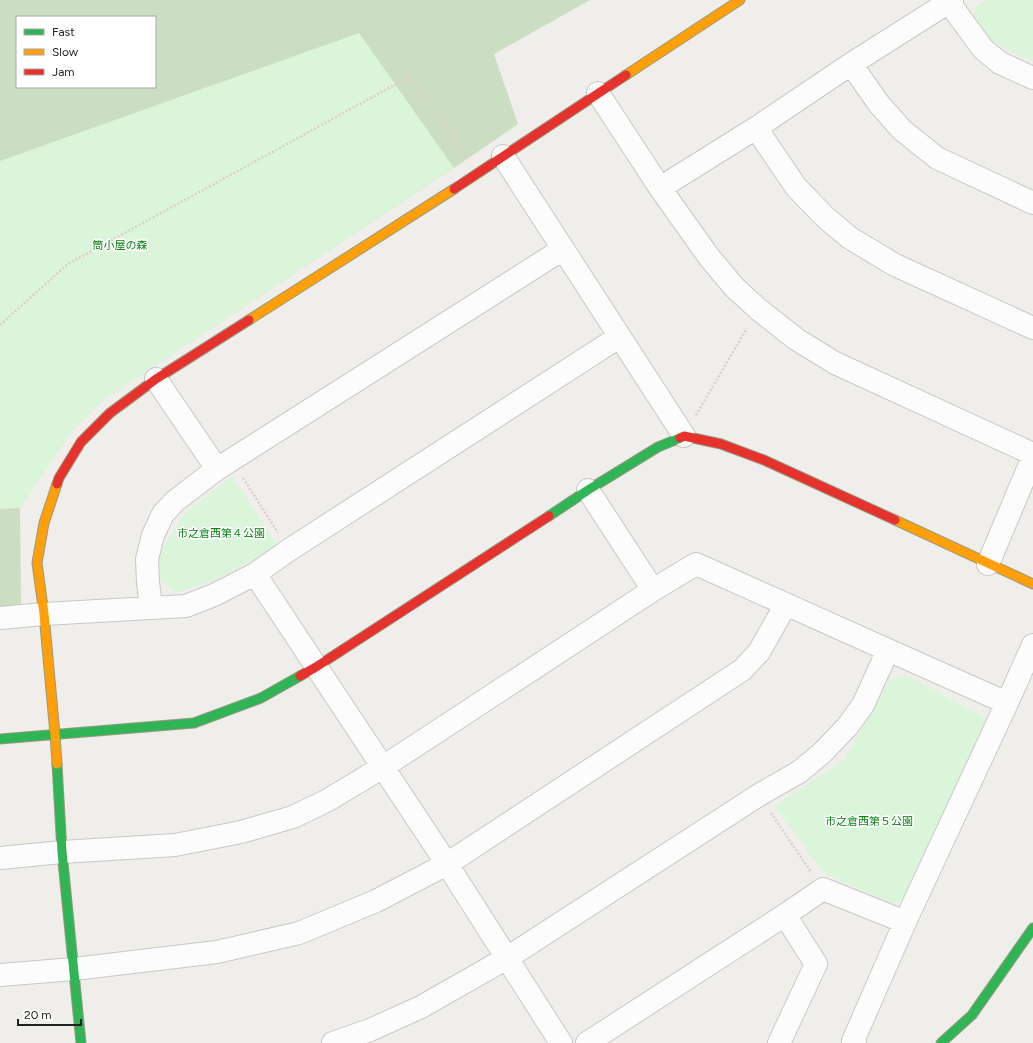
<svg xmlns="http://www.w3.org/2000/svg" width="1033" height="1043" font-family="Figtree,'Noto Sans JP',sans-serif">
  <style>
    .forest { fill: #cbdec1; fill-rule: evenodd }
    .park { fill: #daf5da }
    .lines { fill: none; stroke-linecap: round; stroke-linejoin: round }
    .street-casing { stroke: #c9c8c7; stroke-width: 24 }
    .fast-casing { stroke: #999a82; stroke-width: 11 }
    .slow-casing { stroke: #999a82; stroke-width: 11 }
    .jam-casing { stroke: #999a82; stroke-width: 11 }
    .path { stroke: #dccecd; stroke-width: 2.5; stroke-dasharray: 2 2; stroke-linecap: butt }
    .street { stroke: #fdfcfc; stroke-width: 22 }
    .fast { stroke: #30b455; stroke-width: 9 }
    .slow { stroke: #ff9f0a; stroke-width: 9 }
    .jam { stroke: #e5322d; stroke-width: 9 }
    .labels { text-anchor: middle; stroke-width: 3; stroke-linejoin: round; paint-order: stroke }
    .park-label { font-size: 11px; fill: #0c8416; stroke: #fff }
  </style>
  <rect width="100%" height="100%" fill="#f0eeeb"/>
  <path class="forest" d="M 0,0 L 590,0 L 494,54 L 518,124 L 454,168 L 104,399 L 73,429 L 20,507 L 21,606 L 0,608 ZM 17,17 L 155,17 L 155,87 L 17,87 Z"/>
  <path class="park" d="M 987,0 L 1033,0 L 1033,62 L 1006,49 L 971,29 L 976,6 Z
    M 359,33 L 454,168 L 104,399 L 73,429 L 20,508 L 0,509 L 0,161 Z
    M 232,476 L 278,546 L 215,580 L 175,593 L 160,579 L 159,553 L 185,513 Z
    M 906,675 L 989,720 L 904,902 L 889,903 L 824,873 L 774,806 L 844,760 L 889,681 Z"/>
  <g class="lines">
    <defs>
      <path id="street" d="M 947,0 L 983,49 L 1000,63 L 1033,78
        M 851,64 L 879,104 L 902,130 L 937,158 L 1033,203
        M 598,93 L 660,188 L 709,257 L 735,288 L 758,309 L 796,339 L 835,363 L 1033,454
        M 756,128 L 796,187 L 825,217 L 850,238 L 895,265 L 1033,328
        M 503,156 L 684,436
        M 660,188 L 756,128 L 851,64 L 952,0
        M 156,379 L 217,469
        M 588,490 L 653,590
        M 988,564 L 1033,457
        M 255,574 L 447,864 L 561,1043
        M 151,607 L 148,582 L 147,559 L 153,535 L 163,514 L 175,501 L 217,469 L 563,249
        M 0,618 L 44,614 L 186,606 L 214,595 L 255,574 L 289,550 L 619,337
        M 0,858 L 62,852 L 175,845 L 241,832 L 293,817 L 328,800 L 383,767 L 653,590 L 696,564 L 888,650
        M 0,975 L 74,969 L 217,952 L 299,933 L 376,901 L 447,864 L 742,670 L 759,652 L 786,604
        M 333,1043 L 370,1030 L 421,1007 L 507,958 L 759,795 L 799,772 L 822,753 L 847,727 L 863,705 L 888,650 L 1007,703 L 1033,645
        M 587,1043 L 785,915 L 823,889 L 905,922
        M 779,1043 L 816,964 L 785,915
        M 855,1043 L 853,1041 L 905,922 L 1007,703"/>
      <path id="fast" d="M 549,516 L 588,490 L 658,447 L 680,438
        M 0,739 L 194,723 L 261,698 L 300,676
        M 57,764 L 62,852 L 81,1043
        M 941,1043 L 972,1015 L 1033,928"/>
      <path id="slow" d="M 626,75 L 740,0
        M 249,320 L 454,189
        M 895,520 L 1033,584
        M 57,764 L 55,734 L 44,614 L 37,563 L 44,523 L 57,484"/>
      <path id="jam" d="M 454,189 L 626,75
        M 680,438 L 684,436 L 721,444 L 764,460 L 895,520
        M 57,484 L 59,478 L 81,442 L 110,413 L 156,379 L 249,320
        M 300,676 L 316,667 L 549,516"/>
    </defs>
    <use href="#street" class="street-casing"/>
    <use href="#fast" class="fast-casing"/>
    <use href="#slow" class="slow-casing"/>
    <use href="#jam" class="jam-casing"/>
    <path class="path" d="M 0,325 L 68,264 L 409,77 L 467,157
      M 696,415 L 747,328
      M 243,478 L 278,533
      M 771,813 L 811,872"/>
    <use href="#street" class="street"/>
    <use href="#fast" class="fast"/>
    <use href="#slow" class="slow"/>
    <use href="#jam" class="jam"/>
  </g>
  <g class="labels">
    <g class="park-label">
      <text x="120" y="249">筒小屋の森</text>
      <text x="221" y="537">市之倉西第４公園</text>
      <text x="869" y="825">市之倉西第５公園</text>
    </g>
  </g>
  <rect x="16" y="16" width="140" height="72" fill="#ffffff" stroke="#a7a7a7"/>
  <rect x="24" y="29" width="20" height="6" fill="#30b455" stroke="#a7a7a7"/>
  <text x="52" y="36" font-size="12" fill="#222222">Fast</text>
  <rect x="24" y="49" width="20" height="6" fill="#ff9f0a" stroke="#a7a7a7"/>
  <text x="52" y="56" font-size="12" fill="#222222">Slow</text>
  <rect x="24" y="69" width="20" height="6" fill="#e5322d" stroke="#a7a7a7"/>
  <text x="52" y="76" font-size="12" fill="#222222">Jam</text>
  <path d="M18 1019v6h63v-6" fill="none" stroke="#222222" stroke-width="2"/>
  <text x="24" y="1019" font-size="12" fill="#222222" stroke="#ffffff" stroke-width="3" paint-order="stroke">20 m</text>
</svg>
